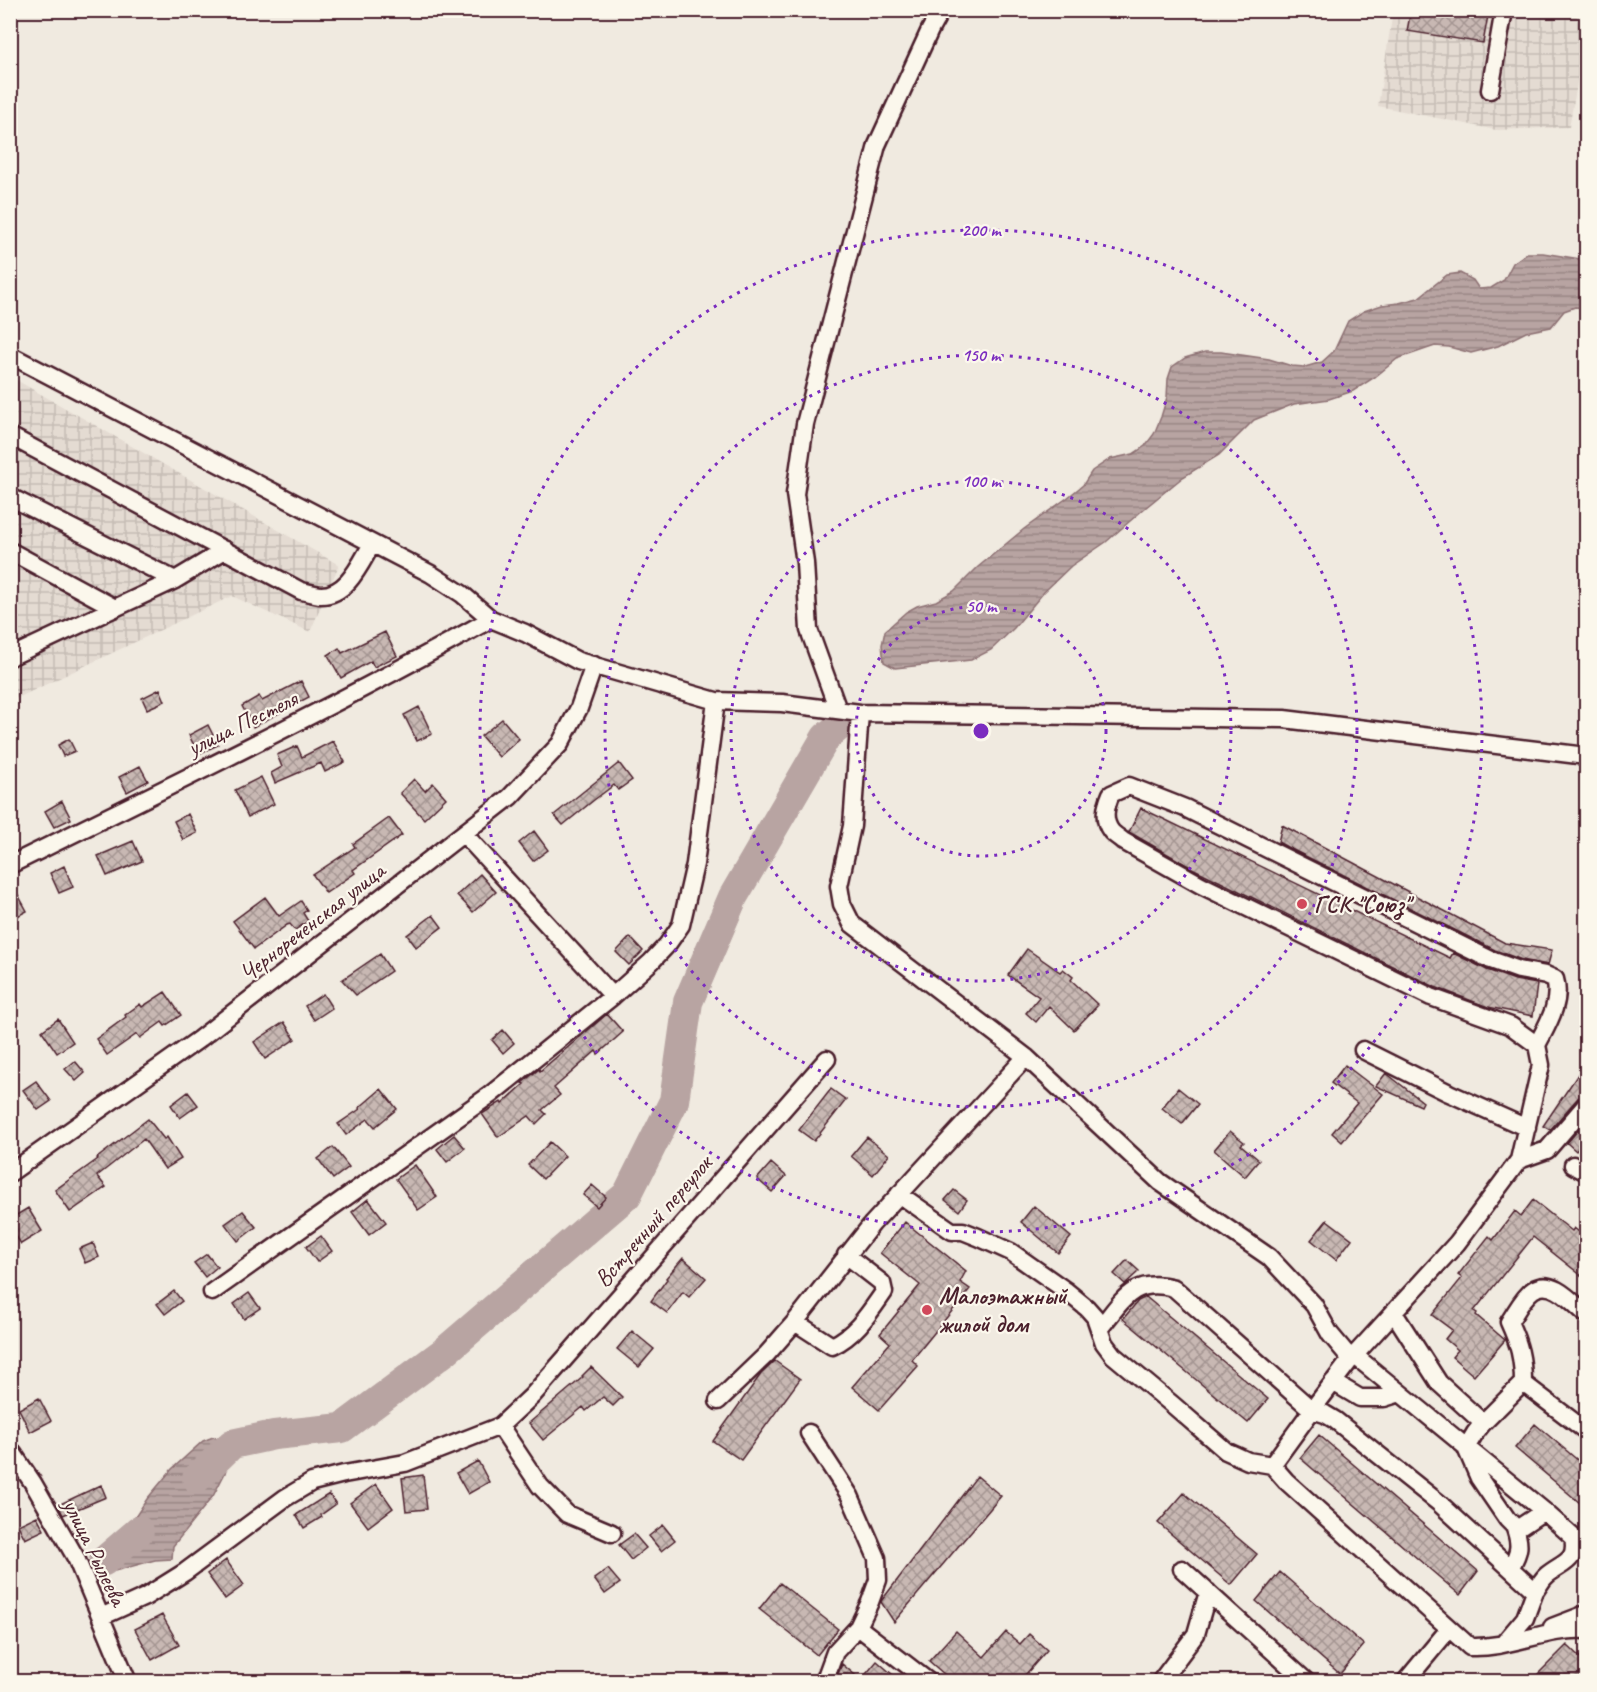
<svg xmlns="http://www.w3.org/2000/svg" width="1597" height="1692" font-family="Caveat,sans-serif">
  <style>
    .industrial { fill: url(#industrial-grid) }
    .water { fill: url(#water-rules); stroke: #8c6f72; stroke-width: 1.5 }
    .lines { fill: none; stroke-linecap: round; stroke-linejoin: round }
    .river { stroke: #b8a4a2; stroke-width: 30 }
    .building { fill: url(#building-cross-hatch); stroke: #4a1f2b; stroke-width: 1.5 }
    .minor-casing { stroke: #4a1f2b; stroke-width: 21 }
    .minor { stroke: #fbf7ec; stroke-width: 16 }
    .ring { fill: none; stroke: #7b2cbf; stroke-width: 3; stroke-dasharray: 3 6 }
    .poi-dot { fill: #d1495b; stroke: #fbf7ec; stroke-width: 2 }
    .labels { text-anchor: middle; stroke-width: 4.5; stroke-linejoin: round; paint-order: stroke }
    .street-label { font-size: 24px; fill: #4a1f2b; stroke: #fbf7ec }
    .poi-label { font-size: 24px; font-weight: bold; fill: #4a1f2b; stroke: #fbf7ec; text-anchor: start }
    .centre { fill: #7b2cbf; stroke: #fbf7ec; stroke-width: 3 }
    .ring-label { font-size: 18px; text-anchor: middle; font-weight: bold; fill: #7b2cbf; stroke: #fbf7ec; stroke-width: 4.5; stroke-linejoin: round; paint-order: stroke }
  </style>
  <defs>
    <pattern id="industrial-grid" width="8" height="8" patternUnits="userSpaceOnUse" patternTransform="scale(1.5)"><rect width="8" height="8" fill="#e4dbd2"/><path d="M0 4h8M4 0v8" fill="none" stroke="#c5bcb4"/></pattern>
    <pattern id="water-rules" width="6" height="5" patternUnits="userSpaceOnUse" patternTransform="scale(1.5)"><rect width="6" height="5" fill="#b8a4a2"/><path d="M0 2.5h6" fill="none" stroke="#988584"/></pattern>
    <pattern id="building-cross-hatch" width="8" height="8" patternUnits="userSpaceOnUse" patternTransform="scale(1.5)"><rect width="8" height="8" fill="#c8b8b3"/><path d="M0 0l8 8M0 8l8-8" fill="none" stroke="#a49592"/></pattern>
  </defs>
  <rect width="100%" height="100%" fill="#f0eae0"/>
  <filter id="ink" filterUnits="userSpaceOnUse"><feTurbulence type="fractalNoise" baseFrequency=".0167" numOctaves="2"/><feDisplacementMap in="SourceGraphic" scale="12" xChannelSelector="R" yChannelSelector="G"/><feConvolveMatrix kernelMatrix="1 2 1 2 8 2 1 2 1" color-interpolation-filters="sRGB"/></filter>
  <g filter="url(#ink)">
    <path class="industrial" d="M 1393,11 L 1575,11 L 1585,42 L 1569,127 L 1496,130 L 1378,106 Z
      M 11,377 L 339,565 L 310,632 L 232,596 L 11,701 Z"/>
    <path class="water" d="M 1527,253 L 1543,253 L 1586,260 L 1586,308 L 1575,307 L 1564,311 L 1551,327 L 1526,332 L 1498,346 L 1471,353 L 1449,347 L 1435,346 L 1397,359 L 1375,377 L 1353,391 L 1329,399 L 1294,404 L 1254,420 L 1219,455 L 1183,477 L 1145,508 L 1106,542 L 1071,566 L 1044,592 L 1014,628 L 991,650 L 971,660 L 895,668 L 884,662 L 882,645 L 885,631 L 906,612 L 917,606 L 936,601 L 954,591 L 978,567 L 1024,529 L 1067,498 L 1083,485 L 1092,471 L 1110,459 L 1133,454 L 1145,446 L 1154,434 L 1161,417 L 1167,397 L 1168,379 L 1172,367 L 1185,358 L 1205,352 L 1221,352 L 1269,359 L 1292,366 L 1305,367 L 1322,362 L 1334,351 L 1348,321 L 1364,311 L 1382,305 L 1399,303 L 1418,298 L 1447,275 L 1460,273 L 1473,280 L 1479,289 L 1491,288 L 1504,280 L 1513,263 Z
      M 213,1437 L 220,1439 L 230,1454 L 225,1473 L 213,1496 L 173,1546 L 172,1559 L 155,1560 L 115,1571 L 108,1561 L 111,1548 L 124,1534 L 147,1499 L 172,1469 L 203,1441 Z"/>
    <g class="lines">
      <path class="river" d="M 197,1478 L 232,1444 L 274,1435 L 342,1428 L 444,1352 L 627,1195 L 674,1101 L 688,1002 L 733,897 L 826,737 L 837,728
        M 104,1561 L 139,1531"/>
    </g>
    <path class="building" d="M 1411,10 L 1489,10 L 1483,43 L 1407,31 Z
      M 385,632 L 397,656 L 374,667 L 371,661 L 341,678 L 328,655 L 339,648 L 342,653 Z
      M 301,681 L 309,697 L 253,727 L 242,706 L 259,696 L 262,701 Z
      M 160,689 L 165,701 L 147,709 L 142,698 Z
      M 419,707 L 432,734 L 417,741 L 404,715 Z
      M 502,719 L 519,739 L 499,757 L 481,736 Z
      M 208,725 L 218,745 L 198,754 L 189,735 Z
      M 69,739 L 75,751 L 63,756 L 58,745 Z
      M 333,741 L 345,762 L 325,772 L 321,763 L 275,783 L 271,773 L 282,767 L 277,755 L 297,746 L 302,757 Z
      M 619,763 L 632,780 L 618,790 L 614,785 L 594,800 L 563,825 L 554,815 Z
      M 140,766 L 148,781 L 127,792 L 119,777 Z
      M 261,777 L 274,804 L 248,817 L 235,790 Z
      M 414,779 L 425,791 L 433,783 L 446,798 L 424,819 L 400,793 Z
      M 62,801 L 71,819 L 54,827 L 45,811 Z
      M 1141,808 L 1450,958 L 1453,953 L 1487,970 L 1515,980 L 1537,984 L 1533,1016 L 1488,1007 L 1435,987 L 1192,868 L 1129,832 Z
      M 188,814 L 197,833 L 183,840 L 174,821 Z
      M 389,818 L 402,835 L 353,870 L 355,873 L 326,893 L 313,875 L 355,847 L 353,844 Z
      M 1282,825 L 1505,943 L 1552,950 L 1548,965 L 1522,960 L 1495,950 L 1287,847 L 1278,842 Z
      M 534,831 L 548,850 L 533,861 L 519,843 Z
      M 133,841 L 142,861 L 107,876 L 98,856 Z
      M 64,866 L 73,887 L 59,893 L 50,873 Z
      M 480,874 L 496,892 L 473,912 L 457,895 Z
      M 10,880 L 27,911 L 10,920 Z
      M 265,897 L 279,916 L 301,901 L 307,910 L 303,913 L 308,921 L 295,930 L 290,924 L 287,925 L 254,949 L 233,921 Z
      M 433,915 L 442,927 L 416,947 L 407,935 Z
      M 630,937 L 643,951 L 629,965 L 616,952 Z
      M 1027,949 L 1060,972 L 1063,969 L 1073,977 L 1071,980 L 1098,1005 L 1074,1030 L 1049,1006 L 1036,1022 L 1026,1013 L 1039,997 L 1008,975 Z
      M 380,954 L 391,971 L 356,995 L 342,980 Z
      M 165,992 L 181,1015 L 165,1026 L 162,1022 L 140,1038 L 137,1034 L 107,1055 L 96,1039 L 126,1017 L 125,1015 L 140,1004 L 142,1007 Z
      M 323,994 L 332,1008 L 314,1020 L 305,1006 Z
      M 607,1014 L 623,1032 L 598,1054 L 596,1051 L 554,1088 L 560,1095 L 542,1110 L 546,1114 L 536,1124 L 529,1116 L 498,1137 L 482,1114 L 501,1102 L 502,1104 L 524,1084 L 522,1083 L 539,1069 L 540,1071 Z
      M 58,1019 L 73,1042 L 57,1053 L 42,1031 Z
      M 284,1022 L 295,1039 L 265,1059 L 254,1042 Z
      M 503,1030 L 514,1043 L 503,1053 L 492,1040 Z
      M 75,1061 L 85,1073 L 76,1081 L 65,1069 Z
      M 1587,1061 L 1587,1095 L 1578,1098 L 1550,1130 L 1543,1126 Z
      M 1345,1065 L 1383,1094 L 1342,1142 L 1332,1133 L 1357,1103 L 1331,1083 Z
      M 1386,1073 L 1423,1102 L 1421,1106 L 1376,1086 Z
      M 36,1081 L 51,1101 L 38,1110 L 23,1090 Z
      M 1178,1088 L 1198,1104 L 1182,1124 L 1162,1108 Z
      M 381,1089 L 397,1109 L 375,1127 L 368,1119 L 346,1135 L 338,1124 L 360,1109 L 359,1108 Z
      M 831,1089 L 846,1100 L 814,1141 L 799,1130 Z
      M 188,1092 L 198,1105 L 180,1118 L 171,1105 Z
      M 148,1119 L 164,1139 L 167,1137 L 181,1159 L 165,1169 L 144,1139 L 97,1176 L 106,1187 L 70,1212 L 55,1190 L 98,1159 L 97,1158 Z
      M 1587,1120 L 1587,1138 L 1576,1151 L 1567,1143 Z
      M 1230,1131 L 1244,1142 L 1241,1145 L 1259,1160 L 1245,1177 L 1214,1150 Z
      M 454,1135 L 465,1148 L 447,1162 L 437,1149 Z
      M 867,1137 L 889,1155 L 873,1175 L 851,1156 Z
      M 550,1142 L 565,1156 L 543,1179 L 528,1165 Z
      M 333,1147 L 349,1167 L 333,1179 L 318,1159 Z
      M 771,1163 L 786,1176 L 772,1192 L 757,1179 Z
      M 415,1165 L 437,1197 L 418,1210 L 396,1179 Z
      M 592,1185 L 606,1197 L 597,1207 L 583,1195 Z
      M 954,1190 L 967,1200 L 959,1211 L 945,1200 Z
      M 368,1199 L 386,1222 L 369,1235 L 352,1212 Z
      M 1533,1200 L 1572,1231 L 1574,1228 L 1587,1238 L 1587,1280 L 1533,1237 L 1474,1311 L 1477,1313 L 1476,1315 L 1505,1340 L 1474,1376 L 1452,1357 L 1458,1350 L 1445,1339 L 1452,1330 L 1432,1315 L 1462,1278 L 1458,1275 L 1489,1236 L 1493,1240 L 1515,1211 L 1521,1216 Z
      M 1034,1206 L 1071,1237 L 1058,1253 L 1021,1222 Z
      M 28,1208 L 42,1231 L 21,1244 L 10,1227 L 10,1219 Z
      M 243,1211 L 256,1227 L 238,1241 L 225,1224 Z
      M 1327,1220 L 1352,1239 L 1336,1260 L 1311,1240 Z
      M 905,1222 L 966,1271 L 960,1282 L 970,1289 L 912,1360 L 918,1366 L 879,1410 L 852,1387 L 890,1343 L 880,1334 L 920,1285 L 880,1253 Z
      M 321,1236 L 332,1251 L 317,1262 L 306,1247 Z
      M 93,1243 L 99,1257 L 85,1263 L 79,1249 Z
      M 207,1254 L 217,1267 L 205,1277 L 194,1263 Z
      M 683,1258 L 706,1278 L 689,1297 L 683,1292 L 667,1313 L 651,1301 L 667,1279 L 666,1278 Z
      M 1127,1260 L 1139,1271 L 1125,1284 L 1114,1274 Z
      M 174,1291 L 182,1301 L 165,1314 L 157,1304 Z
      M 249,1293 L 260,1308 L 244,1319 L 234,1304 Z
      M 1146,1297 L 1268,1399 L 1248,1423 L 1123,1319 L 1138,1301 Z
      M 632,1331 L 654,1349 L 639,1367 L 617,1349 Z
      M 775,1361 L 800,1379 L 741,1460 L 713,1441 L 761,1374 Z
      M 591,1367 L 622,1397 L 613,1406 L 603,1397 L 586,1411 L 583,1407 L 543,1440 L 529,1423 L 583,1377 L 582,1376 Z
      M 39,1398 L 51,1421 L 30,1432 L 19,1409 Z
      M 1535,1424 L 1587,1468 L 1587,1509 L 1515,1448 Z
      M 1319,1435 L 1478,1571 L 1460,1595 L 1300,1458 Z
      M 478,1461 L 489,1482 L 468,1494 L 456,1473 Z
      M 423,1475 L 427,1509 L 406,1511 L 402,1478 Z
      M 977,1476 L 1001,1496 L 894,1622 L 881,1602 L 882,1600 Z
      M 376,1484 L 393,1508 L 368,1527 L 350,1503 Z
      M 101,1485 L 106,1497 L 63,1515 L 58,1505 Z
      M 1184,1493 L 1257,1554 L 1231,1585 L 1158,1523 Z
      M 329,1494 L 336,1504 L 321,1515 L 322,1517 L 304,1528 L 296,1515 Z
      M 37,1516 L 44,1530 L 25,1539 L 18,1525 Z
      M 663,1525 L 675,1540 L 661,1551 L 649,1536 Z
      M 634,1534 L 646,1548 L 631,1560 L 619,1545 Z
      M 226,1560 L 244,1585 L 225,1599 L 207,1574 Z
      M 608,1569 L 620,1583 L 605,1594 L 594,1579 Z
      M 1280,1572 L 1364,1645 L 1340,1674 L 1256,1601 Z
      M 780,1583 L 838,1629 L 817,1655 L 759,1609 Z
      M 162,1615 L 179,1645 L 152,1660 L 135,1629 Z
      M 956,1631 L 984,1657 L 1006,1632 L 1020,1644 L 1029,1634 L 1047,1650 L 1019,1682 L 953,1682 L 929,1661 Z
      M 1567,1645 L 1587,1664 L 1587,1682 L 1530,1682 Z
      M 877,1661 L 901,1682 L 835,1682 L 842,1664 L 861,1680 Z"/>
    <g class="lines">
      <defs>
        <path id="minor" d="M 1490,90 L 1504,10
          M 10,355 L 431,574 L 462,594 L 491,619 L 525,633 L 578,661 L 716,701 L 782,703 L 860,713 L 1284,719 L 1586,756
          M 10,436 L 301,591 C 307,592 313,594 320,595 C 347,596 360,564 372,544
          M 10,497 L 175,580
          M 10,551 L 115,608
          M 10,657 L 175,580 L 225,550
          M 838,710 L 809,630 L 805,563 L 795,494 L 805,424 L 877,145 L 930,30 L 941,10
          M 860,713 L 852,826 L 839,886 L 842,904 L 852,924 L 1026,1057 L 1160,1182 L 1269,1257 L 1314,1305 L 1330,1334 L 1351,1359
          M 464,834 L 613,996
          M 10,865 C 172,785 334,707 491,619
          M 1537,1045 C 1547,1025 1562,1002 1555,979 L 1546,975 L 1519,970 L 1491,960 L 1185,808 L 1129,786 L 1111,794 C 1106,806 1102,819 1111,831 C 1114,835 1120,838 1123,841 L 1201,885 L 1431,997 L 1511,1026 L 1537,1045 L 1541,1065 L 1519,1160 L 1457,1243 L 1351,1359 L 1312,1410 L 1272,1465 L 1286,1481 L 1470,1647 C 1509,1649 1548,1627 1586,1630
          M 1363,1050 L 1449,1093 L 1527,1128
          M 1519,1160 L 1547,1150 L 1586,1105
          M 1573,1165 L 1586,1172
          M 10,1173 L 198,1040 L 510,797 L 560,744 L 579,708 L 594,665
          M 899,1194 L 952,1231 L 963,1231 L 978,1237 L 1011,1252 L 1065,1290 L 1087,1308 L 1095,1317 L 1104,1343 L 1113,1355 L 1173,1405 L 1226,1451 L 1248,1461 L 1272,1465
          M 212,1292 L 490,1095 L 613,996 L 651,962 L 667,945 L 681,925 L 695,864 L 716,701
          M 1394,1313 L 1439,1383 L 1483,1423 L 1523,1383 L 1586,1431
          M 795,1322 L 832,1346 C 855,1336 870,1312 884,1292 L 882,1283 L 846,1255
          M 1100,1328 C 1123,1300 1133,1277 1174,1288 L 1312,1410 L 1325,1414 L 1335,1420 L 1439,1503 L 1535,1591 L 1525,1618 L 1503,1644
          M 1354,1355 L 1544,1511 L 1573,1537 C 1578,1562 1563,1562 1547,1575 C 1542,1579 1539,1586 1535,1591
          M 1333,1382 L 1360,1398 L 1384,1398 L 1400,1393
          M 1523,1383 C 1523,1358 1519,1344 1509,1322 C 1516,1312 1523,1297 1533,1290 C 1552,1277 1573,1303 1586,1314
          M 718,1401 L 767,1354 L 795,1322 L 872,1224 L 1026,1057
          M 1483,1423 L 1475,1433 L 1466,1448 L 1479,1478 L 1507,1519 L 1514,1526 L 1520,1527 L 1544,1511
          M 500,1426 L 540,1486 L 567,1514 L 612,1533
          M 809,1433 L 850,1496 L 877,1558 L 878,1580 L 870,1602 L 858,1627 L 835,1652 L 824,1682
          M 10,1449 L 33,1483 L 76,1558 L 128,1682
          M 1510,1568 C 1520,1552 1521,1544 1514,1526
          M 1182,1569 L 1307,1682
          M 101,1617 L 145,1597 L 185,1572 L 285,1498 L 312,1482 L 344,1474 L 405,1463 L 500,1426 L 532,1396 L 827,1059
          M 858,1627 L 929,1682
          M 1552,1627 L 1586,1614
          M 1160,1682 L 1196,1634 L 1208,1592
          M 1405,1682 L 1449,1629"/>
      </defs>
      <use href="#minor" class="minor-casing"/>
      <use href="#minor" class="minor"/>
    </g>
  </g>
  <g class="ring">
    <circle cx="981" cy="731" r="125"/>
    <circle cx="981" cy="731" r="250"/>
    <circle cx="981" cy="731" r="376"/>
    <circle cx="981" cy="731" r="501"/>
  </g>
  <g class="poi-dot">
    <circle cx="1302" cy="904" r="6"/>
    <circle cx="927" cy="1310" r="6"/>
  </g>
  <g class="labels">
    <g class="street-label">
      <text transform="translate(242 723) rotate(-26)" y="8">улица Пестеля</text>
      <text transform="translate(312 922) rotate(-38)" y="8">Чернореченская улица</text>
      <text transform="translate(653 1221) rotate(-49)" y="8">Встречный переулок</text>
      <text transform="translate(95 1552) rotate(64)" y="8">улица Рылеева</text>
    </g>
    <g class="poi-label">
      <text x="1314" y="912">ГСК "Союз"</text>
      <text x="939" y="1304">Малоэтажный<tspan x="939" dy="28">жилой дом</tspan></text>
    </g>
  </g>
  <circle cx="981" cy="731" r="9" class="centre"/>
  <g class="ring-label">
    <text x="981" y="236">200 m</text>
    <text x="981" y="361">150 m</text>
    <text x="981" y="487">100 m</text>
    <text x="981" y="612">50 m</text>
  </g>
  <rect width="1597" height="1692" fill="none" stroke="#fbf7ec" stroke-width="36"/>
  <rect x="18" y="18" width="1561" height="1656" fill="none" stroke="#4a1f2b" stroke-width="2" filter="url(#ink)"/>
</svg>
